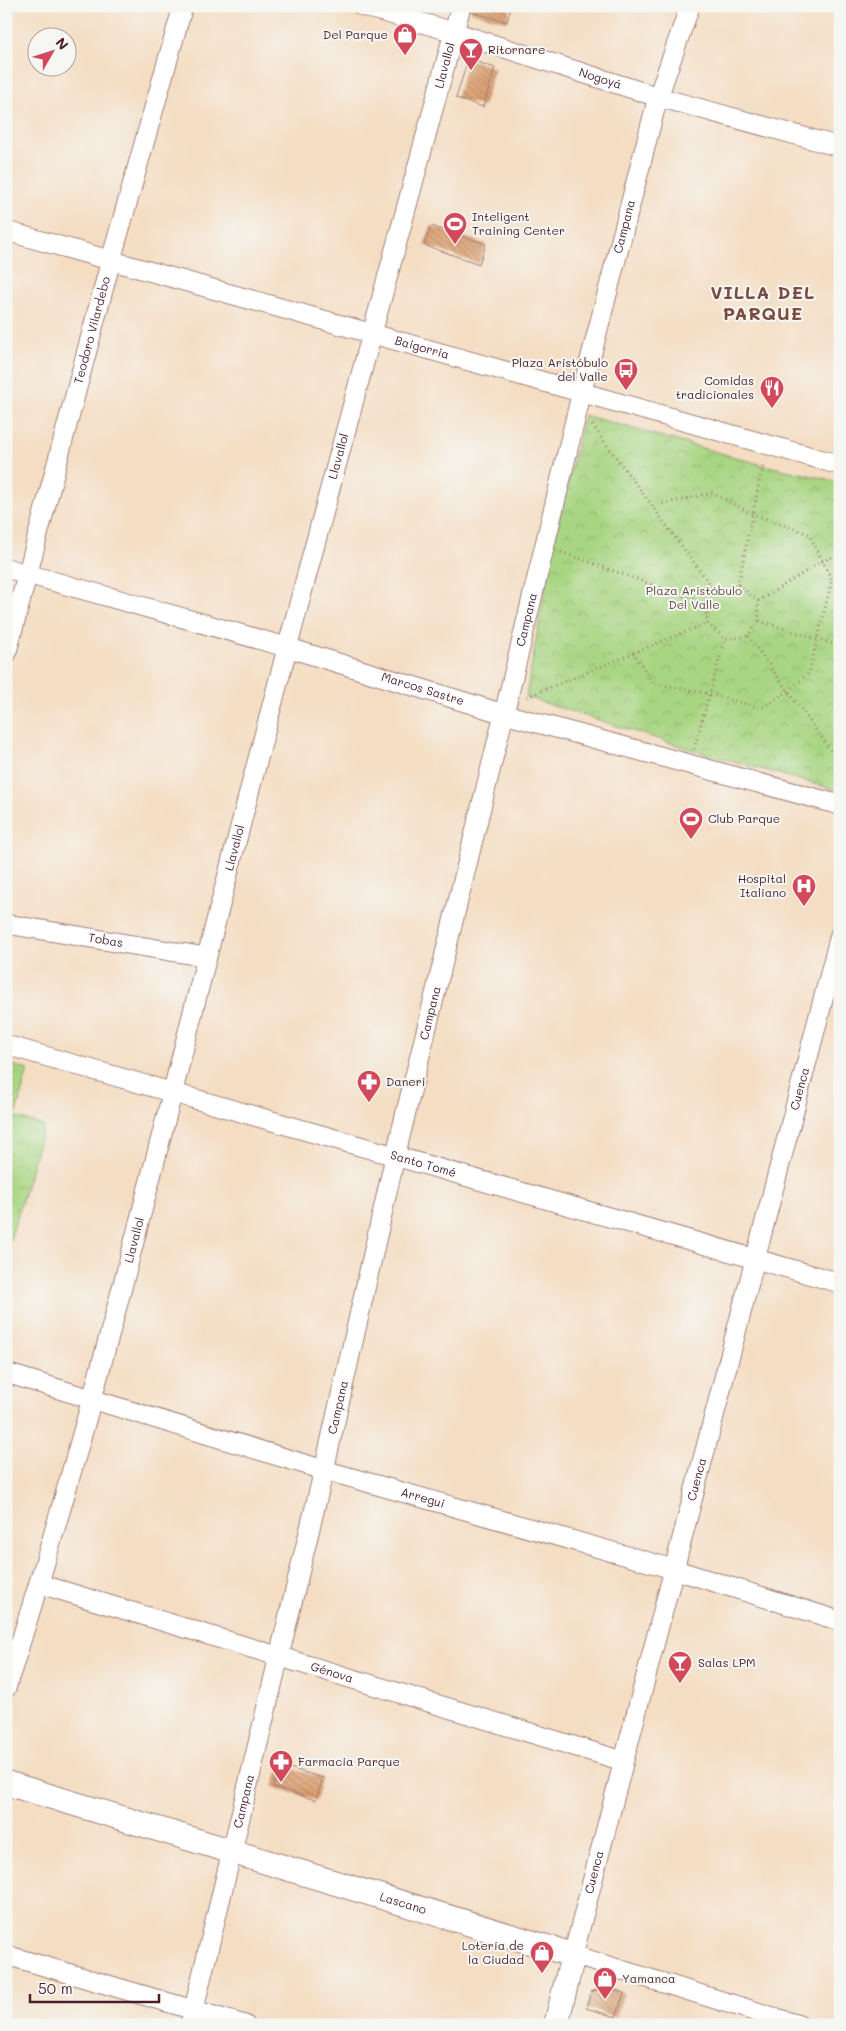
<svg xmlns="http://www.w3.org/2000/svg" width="846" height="2031" font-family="Mali,sans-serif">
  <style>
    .park { fill: url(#park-crowns); stroke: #797a56 }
    .building { fill: url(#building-back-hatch) }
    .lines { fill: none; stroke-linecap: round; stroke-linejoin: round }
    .minor-casing { stroke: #9f7e76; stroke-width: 21 }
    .tertiary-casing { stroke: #9f7e76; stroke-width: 26 }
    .path { stroke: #9f7e76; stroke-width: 3; stroke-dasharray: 1 4; stroke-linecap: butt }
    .minor { stroke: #fff; stroke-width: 19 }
    .tertiary { stroke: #fff; stroke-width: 24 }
    .labels { text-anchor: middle; stroke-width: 4; stroke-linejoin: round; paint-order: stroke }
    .poi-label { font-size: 12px; fill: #4a1f2b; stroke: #f6f6f2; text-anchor: start }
    .street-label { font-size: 12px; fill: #4a1f2b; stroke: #f6f6f2 }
    .park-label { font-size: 12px; fill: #624c41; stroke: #f6f6f2 }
    .district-label { font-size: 18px; font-weight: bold; letter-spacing: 1px; fill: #7c4b42; stroke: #f6f6f2 }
  </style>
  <defs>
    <pattern id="park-crowns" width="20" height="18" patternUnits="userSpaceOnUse" patternTransform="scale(1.25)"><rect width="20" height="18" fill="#a8d582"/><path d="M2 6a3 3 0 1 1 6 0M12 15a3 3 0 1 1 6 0" fill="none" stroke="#92b670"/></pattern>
    <pattern id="building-back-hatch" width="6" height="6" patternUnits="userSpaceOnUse" patternTransform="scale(1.25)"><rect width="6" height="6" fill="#da9d6d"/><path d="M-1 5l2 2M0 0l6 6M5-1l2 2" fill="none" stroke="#b37f5a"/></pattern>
  </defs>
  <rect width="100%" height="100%" fill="#f6f6f2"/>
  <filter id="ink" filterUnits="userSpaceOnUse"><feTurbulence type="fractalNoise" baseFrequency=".02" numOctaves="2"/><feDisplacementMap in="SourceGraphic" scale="10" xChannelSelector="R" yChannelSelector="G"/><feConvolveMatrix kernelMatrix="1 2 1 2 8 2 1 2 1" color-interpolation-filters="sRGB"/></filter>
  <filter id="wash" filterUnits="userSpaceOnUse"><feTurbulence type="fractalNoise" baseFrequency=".0096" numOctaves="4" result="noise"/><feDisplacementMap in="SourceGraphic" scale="20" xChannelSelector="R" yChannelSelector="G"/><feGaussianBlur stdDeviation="1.12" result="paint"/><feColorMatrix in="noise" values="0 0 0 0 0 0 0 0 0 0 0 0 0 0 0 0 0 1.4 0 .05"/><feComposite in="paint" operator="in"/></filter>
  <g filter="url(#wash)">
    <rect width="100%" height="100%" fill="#f4ddc2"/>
    <path class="park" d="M 584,415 L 763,465 L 840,482 L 840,791 L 693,750 L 526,697 L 552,549 Z
      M 6,1063 L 28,1070 L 15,1117 L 44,1126 L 6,1254 Z"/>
    <g id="blocks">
      <path class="building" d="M 472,6 L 511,6 L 507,22 L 471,12 Z
        M 468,59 L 495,68 L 483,107 L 456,98 Z
        M 431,226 L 486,244 L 479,264 L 424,245 Z
        M 280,1765 L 323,1778 L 316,1800 L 273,1787 Z
        M 605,1987 L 624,1993 L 616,2017 L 586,2008 L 591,1992 Z"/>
    </g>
  </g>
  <g filter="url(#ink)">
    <use href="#blocks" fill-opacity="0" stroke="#9f7e76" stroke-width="1"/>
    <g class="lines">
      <defs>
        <g id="minor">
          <path id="s1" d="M 362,6 L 454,32 L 658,97 L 840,147"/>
          <path id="s2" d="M 6,231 L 840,465"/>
          <path id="s3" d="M 6,568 L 286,647 L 504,714 L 840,805"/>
          <path id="s4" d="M 6,655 L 111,260 L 183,6"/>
          <path id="s5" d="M 6,924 L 206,957"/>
          <path id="s6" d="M 6,1045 L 840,1283"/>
          <path id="s7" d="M 6,1373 L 324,1470 L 673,1569 L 840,1621"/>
          <path id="s8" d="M 40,1584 L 623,1761"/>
          <path id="s9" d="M 6,1688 C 96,1410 163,1126 236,843 C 308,563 386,285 461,6"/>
          <path d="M 6,1955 L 245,2025"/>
          <path id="s10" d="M 190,2025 L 324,1470 L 395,1157 L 504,714 L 582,391 L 658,97 L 690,6"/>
          <path id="s11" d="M 799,2025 L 573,1955 C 660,1614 752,1275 840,935"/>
        </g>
        <g id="tertiary">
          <path id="s12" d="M 6,1783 L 573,1955 L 556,2025"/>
        </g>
      </defs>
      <use href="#minor" class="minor-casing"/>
      <use href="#tertiary" class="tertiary-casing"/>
      <path class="path" d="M 592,425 L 715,591
        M 561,552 L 706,604
        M 738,585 L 758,601 L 759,621 L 748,636 L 725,639 L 707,623 L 706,604 L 715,591 Z
        M 738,585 L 763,465
        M 758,601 L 823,561 L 840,554
        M 759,621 L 840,646
        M 748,636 L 840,763
        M 633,652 L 653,683 L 710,694 L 762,708 L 787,692 L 809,673 L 832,580 L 809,534 L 753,514 L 712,493 L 653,506
        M 527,697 L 707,623
        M 694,749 L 725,639"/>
      <use href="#minor" class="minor"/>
      <use href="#tertiary" class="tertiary"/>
    </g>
  </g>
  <defs>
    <symbol id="shop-pin" viewBox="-11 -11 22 30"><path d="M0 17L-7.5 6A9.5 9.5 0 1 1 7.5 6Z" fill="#d1495b" stroke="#f6f6f2"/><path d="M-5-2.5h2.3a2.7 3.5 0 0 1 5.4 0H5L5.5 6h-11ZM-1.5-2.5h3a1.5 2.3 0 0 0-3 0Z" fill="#fff"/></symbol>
    <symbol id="bar-pin" viewBox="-11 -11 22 30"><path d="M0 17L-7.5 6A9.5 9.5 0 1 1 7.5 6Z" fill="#d1495b" stroke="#f6f6f2"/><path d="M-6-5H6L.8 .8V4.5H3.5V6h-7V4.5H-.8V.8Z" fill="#fff"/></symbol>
    <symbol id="stadium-pin" viewBox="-11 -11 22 30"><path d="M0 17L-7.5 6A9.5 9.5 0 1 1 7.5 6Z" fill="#d1495b" stroke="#f6f6f2"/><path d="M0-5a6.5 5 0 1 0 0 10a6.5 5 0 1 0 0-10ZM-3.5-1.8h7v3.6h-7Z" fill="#fff"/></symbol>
    <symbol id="bus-pin" viewBox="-11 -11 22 30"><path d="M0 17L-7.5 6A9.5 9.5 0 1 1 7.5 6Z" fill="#d1495b" stroke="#f6f6f2"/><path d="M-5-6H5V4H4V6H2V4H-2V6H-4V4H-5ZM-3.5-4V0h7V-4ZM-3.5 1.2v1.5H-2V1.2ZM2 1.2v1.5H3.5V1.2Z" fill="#fff"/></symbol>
    <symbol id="restaurant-pin" viewBox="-11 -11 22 30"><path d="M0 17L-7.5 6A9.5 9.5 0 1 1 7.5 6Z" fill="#d1495b" stroke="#f6f6f2"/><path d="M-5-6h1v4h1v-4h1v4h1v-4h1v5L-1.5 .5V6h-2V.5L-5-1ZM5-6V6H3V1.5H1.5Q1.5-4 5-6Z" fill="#fff"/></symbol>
    <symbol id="hospital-pin" viewBox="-11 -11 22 30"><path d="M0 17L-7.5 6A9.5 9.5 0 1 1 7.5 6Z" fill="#d1495b" stroke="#f6f6f2"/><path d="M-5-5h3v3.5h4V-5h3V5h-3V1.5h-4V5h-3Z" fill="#fff"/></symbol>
    <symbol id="pharmacy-pin" viewBox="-11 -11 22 30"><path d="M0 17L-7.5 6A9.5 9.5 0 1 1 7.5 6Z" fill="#d1495b" stroke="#f6f6f2"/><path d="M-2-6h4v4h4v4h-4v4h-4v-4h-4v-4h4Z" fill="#fff"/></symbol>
  </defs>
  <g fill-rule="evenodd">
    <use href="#shop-pin" x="391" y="21" width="28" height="38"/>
    <use href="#bar-pin" x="457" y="36" width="28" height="38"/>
    <use href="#stadium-pin" x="441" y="210" width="28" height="38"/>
    <use href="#bus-pin" x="612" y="356" width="28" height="38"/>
    <use href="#restaurant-pin" x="758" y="374" width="28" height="38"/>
    <use href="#stadium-pin" x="677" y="805" width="28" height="38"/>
    <use href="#hospital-pin" x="790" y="872" width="28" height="38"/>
    <use href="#pharmacy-pin" x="355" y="1068" width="28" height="38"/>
    <use href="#bar-pin" x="666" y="1649" width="28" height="38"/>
    <use href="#pharmacy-pin" x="267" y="1748" width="28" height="38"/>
    <use href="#shop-pin" x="528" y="1939" width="28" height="38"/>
    <use href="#shop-pin" x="591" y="1965" width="28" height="38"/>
  </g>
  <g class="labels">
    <g class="poi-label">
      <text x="388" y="39" text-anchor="end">Del Parque</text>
      <text x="488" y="54">Ritornare</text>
      <text x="472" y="221">Inteligent<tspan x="472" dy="14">Training Center</tspan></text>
      <text x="608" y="367" text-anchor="end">Plaza Aristóbulo<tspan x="608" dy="14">del Valle</tspan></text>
      <text x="754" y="385" text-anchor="end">Comidas<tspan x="754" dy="14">tradicionales</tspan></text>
      <text x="708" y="823">Club Parque</text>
      <text x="786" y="883" text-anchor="end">Hospital<tspan x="786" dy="14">Italiano</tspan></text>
      <text x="386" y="1086">Daneri</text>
      <text x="698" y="1667">Salas LPM</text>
      <text x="298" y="1766">Farmacia Parque</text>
      <text x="524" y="1950" text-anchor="end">Lotería de<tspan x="524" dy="14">la Ciudad</tspan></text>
      <text x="622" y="1983">Yamanca</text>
    </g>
    <g class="street-label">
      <text dy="4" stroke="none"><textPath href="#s9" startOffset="1681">Llavallol</textPath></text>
      <text dy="4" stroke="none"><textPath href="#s1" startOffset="249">Nogoyá</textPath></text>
      <text dy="4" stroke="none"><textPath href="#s10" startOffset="1850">Campana</textPath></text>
      <text dy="4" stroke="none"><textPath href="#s4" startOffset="336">Teodoro Vilardebo</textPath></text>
      <text dy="4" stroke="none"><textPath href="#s2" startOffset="432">Baigorria</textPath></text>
      <text dy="4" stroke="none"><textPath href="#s9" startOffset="1276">Llavallol</textPath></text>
      <text dy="4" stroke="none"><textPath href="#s10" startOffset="1445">Campana</textPath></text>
      <text dy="4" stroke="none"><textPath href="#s3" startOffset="434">Marcos Sastre</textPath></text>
      <text dy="4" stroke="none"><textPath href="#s9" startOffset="871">Llavallol</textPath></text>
      <text dy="4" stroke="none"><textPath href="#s5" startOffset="101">Tobas</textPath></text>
      <text dy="4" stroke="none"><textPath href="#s10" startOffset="1040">Campana</textPath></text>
      <text dy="4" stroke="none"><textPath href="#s11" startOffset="1132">Cuenca</textPath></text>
      <text dy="4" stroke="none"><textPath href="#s6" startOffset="434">Santo Tomé</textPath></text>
      <text dy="4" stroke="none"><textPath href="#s9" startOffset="466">Llavallol</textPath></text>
      <text dy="4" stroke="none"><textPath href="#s10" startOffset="635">Campana</textPath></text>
      <text dy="4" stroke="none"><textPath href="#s11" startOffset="728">Cuenca</textPath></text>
      <text dy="4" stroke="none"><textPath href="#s7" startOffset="435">Arregui</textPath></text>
      <text dy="4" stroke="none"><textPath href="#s8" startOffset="305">Génova</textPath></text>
      <text dy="4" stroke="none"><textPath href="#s10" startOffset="230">Campana</textPath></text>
      <text dy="4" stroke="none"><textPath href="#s11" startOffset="322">Cuenca</textPath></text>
      <text dy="4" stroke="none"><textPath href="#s12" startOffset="415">Lascano</textPath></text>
    </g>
    <g class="park-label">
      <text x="694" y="595">Plaza Aristóbulo<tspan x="694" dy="14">Del Valle</tspan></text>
    </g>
    <g class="district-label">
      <text x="763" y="299">VILLA DEL<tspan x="763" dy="21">PARQUE</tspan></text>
    </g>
  </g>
  <rect width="846" height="2031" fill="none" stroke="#f6f6f2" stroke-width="25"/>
  <g transform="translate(52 52) rotate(51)"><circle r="24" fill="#f6f6f2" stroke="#b1a0a2"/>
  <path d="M0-4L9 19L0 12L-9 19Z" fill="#d1495b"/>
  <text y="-8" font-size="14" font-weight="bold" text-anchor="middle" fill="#4a1f2b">N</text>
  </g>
  <path d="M30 1994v8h129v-8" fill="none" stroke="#4a1f2b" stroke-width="2.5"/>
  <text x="38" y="1994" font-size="15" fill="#4a1f2b" stroke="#f6f6f2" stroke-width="4" paint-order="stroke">50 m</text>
</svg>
